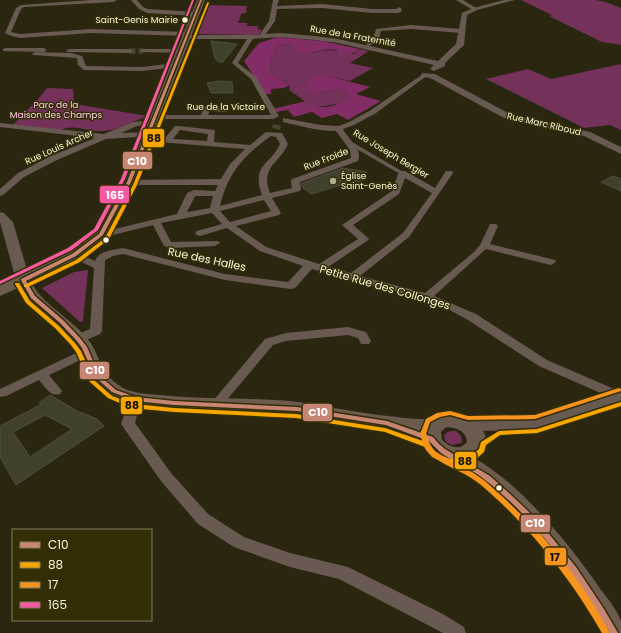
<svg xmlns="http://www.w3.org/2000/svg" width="621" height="633" font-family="Poppins,sans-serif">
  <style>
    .green { fill: #74325b }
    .forest { fill: #832d66 }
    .building { fill: #40402c; stroke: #4e4f3b; fill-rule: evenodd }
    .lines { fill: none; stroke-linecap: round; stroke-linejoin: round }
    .minor-tunnel-far1 { stroke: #49452e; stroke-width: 5.5; stroke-dasharray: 5.5 3; stroke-linecap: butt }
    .minor-tunnel { stroke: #49452e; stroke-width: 8; stroke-dasharray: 8 3.5; stroke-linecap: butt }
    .pedestrian { fill: #695a51; fill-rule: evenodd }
    .minor { fill: #695a51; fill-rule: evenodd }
    .tertiary { fill: #695a51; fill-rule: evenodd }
    .secondary { fill: #6b5b4f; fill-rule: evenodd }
    .bus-1-casing { stroke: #342e06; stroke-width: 3 }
    .bus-2-casing { stroke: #342e06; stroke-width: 3 }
    .bus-3-casing { stroke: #342e06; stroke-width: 3 }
    .bus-4-casing { stroke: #342e06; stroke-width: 3 }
    .bus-1 { fill: #c78674; fill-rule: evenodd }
    .bus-2 { fill: #f7a600; fill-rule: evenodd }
    .bus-3 { fill: #f7941d; fill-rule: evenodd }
    .bus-4 { fill: #f75aa2; fill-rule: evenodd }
    .bus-dot { fill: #f7f4d9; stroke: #342e06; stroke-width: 1.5 }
    .poi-dot { fill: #afac93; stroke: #342e06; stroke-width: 1.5 }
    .labels { text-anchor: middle; stroke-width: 3; stroke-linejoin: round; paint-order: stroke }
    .far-bus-label { font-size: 9px; fill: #f7f4d9; stroke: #342e06; text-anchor: end }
    .far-street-label { font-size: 9px; fill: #f7f4d9; stroke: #342e06 }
    .far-park-label { font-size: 9px; fill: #fdc7e8; stroke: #342e06 }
    .far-poi-label { font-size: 9px; fill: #f7f4d9; stroke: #342e06; text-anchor: start }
    .street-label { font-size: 11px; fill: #f7f4d9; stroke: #342e06 }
    .line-badge { stroke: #342e06; stroke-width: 1.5 }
    .badge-label { font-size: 11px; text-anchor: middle; font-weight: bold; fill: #fff }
    .pale-badge-label { font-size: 11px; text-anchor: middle; font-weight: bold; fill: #111 }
  </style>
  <rect width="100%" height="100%" fill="#2a2610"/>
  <path class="green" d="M 521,0 L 596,0 L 606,2 L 621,8 L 621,45 L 602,42 L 549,16 L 552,15 Z
    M 206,5 L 247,6 L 246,13 L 241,14 L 238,23 L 247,23 L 247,26 L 258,26 L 258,29 L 262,30 L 259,34 L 253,35 L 195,34 L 202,15 L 207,15 L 203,13 Z
    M 282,44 L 293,45 L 314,53 C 327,47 341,51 354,54 L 360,49 L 369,51 L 350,63 L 373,68 L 350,81 L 329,76 L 314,94 L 340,89 L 349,95 L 350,98 L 343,103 L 317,107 L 312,106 L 289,90 L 290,85 L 271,74 L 270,67 L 276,46 Z
    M 621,64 L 621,130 L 610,125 L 584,128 L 486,79 L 528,69 L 551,79 Z
    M 47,88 L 73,89 L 74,104 L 148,116 C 133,121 116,132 100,131 C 86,131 72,123 59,131 L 13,125 L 39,98 Z
    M 88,270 L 83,321 L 80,322 L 42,288 L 74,272 Z
    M 450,431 L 456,431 L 461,436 L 462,441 L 461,443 L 452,445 L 446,442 L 444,436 L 446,433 Z"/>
  <path class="forest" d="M 278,37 L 322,41 L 360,49 C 353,55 348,54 339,53 L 337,50 C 329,48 323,50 315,52 C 309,54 302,52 296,51 L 293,45 L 282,44 L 276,46 L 270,67 L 271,74 L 290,85 L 284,88 L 271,89 L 271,94 L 265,94 L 244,61 L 259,43 Z
    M 318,76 L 329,76 L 370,87 L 356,94 L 381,101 L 348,120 L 337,114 L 322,118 L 312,112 L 294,117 L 288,110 L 276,112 L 273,109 L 306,101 C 319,112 337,106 350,98 L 349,95 L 340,89 L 314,94 L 305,89 L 309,86 L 310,79 Z"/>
  <path class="building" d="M 211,41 L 220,42 L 237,44 L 223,62 L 218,62 L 215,58 Z
    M 219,81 L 232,82 L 233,93 L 211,93 L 207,83 Z
    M 343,168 L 367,172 L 357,176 L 363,180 L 350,184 L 347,183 L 311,194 L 302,187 L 302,183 Z
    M 613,176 L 621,179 L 621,191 L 601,182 Z
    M 50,395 L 77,411 L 97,419 L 104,426 L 16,485 L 0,457 L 0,426 L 42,404 L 39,403 ZM 45,415 L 72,429 L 30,457 L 13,432 Z"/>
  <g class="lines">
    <path class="minor-tunnel-far1" d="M 130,51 L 143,51"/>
    <path class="minor-tunnel" d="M 276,129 L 277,125"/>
    <path class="pedestrian" d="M 348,142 L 352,142 L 405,173 L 404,174 L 400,174 L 348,144 Z"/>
    <path class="minor" d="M 91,0 L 117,0 L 114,2 L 24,7 L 21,9 L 11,32 L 20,34 L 91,29 L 188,32 L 191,34 L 188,36 L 91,33 L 20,38 L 11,36 L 5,33 L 16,8 L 21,5 Z
      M 131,0 L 137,0 L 143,7 L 148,9 L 195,12 L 198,14 L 195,16 L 147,13 L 139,9 Z
      M 273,0 L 279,0 L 277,6 L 322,4 L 372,9 L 396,9 L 399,7 L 401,8 L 402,11 L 399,13 L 372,13 L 322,8 L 277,9 L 275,21 L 263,38 L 259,38 L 258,37 L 269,21 Z
      M 456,0 L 463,0 L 478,9 L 473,10 Z
      M 411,25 L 461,29 L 464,31 L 461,33 L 411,29 L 381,31 L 378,41 L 369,46 L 366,44 L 373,39 L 376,29 Z
      M 249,36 L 254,37 L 238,63 L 256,77 L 279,116 L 273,119 L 153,119 L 152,117 L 156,115 L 201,115 L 204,107 L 207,107 L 226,108 L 230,110 L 226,112 L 210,111 L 208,115 L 271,115 L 251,79 L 232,63 Z
      M 5,48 L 44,48 L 47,50 L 44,52 L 3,51 L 3,49 Z
      M 69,49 L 130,49 L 133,51 L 130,53 L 67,52 L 66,51 Z
      M 143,49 L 181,49 L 184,51 L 181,53 L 141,52 L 141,50 Z
      M 35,52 L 71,53 L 82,56 L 86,66 L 142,67 L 176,63 L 179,65 L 176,67 L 142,71 L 84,70 L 78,65 L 77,58 L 33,55 L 32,54 Z
      M 423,74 L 428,75 L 376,113 L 354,125 L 343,129 C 348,140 363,148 358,161 L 300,182 L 301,189 L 300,191 L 272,198 L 281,213 L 279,215 L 236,226 L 266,247 L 319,264 L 358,239 L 342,225 L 392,191 L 399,171 L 405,171 L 435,188 L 446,171 L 452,171 L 453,173 L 409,237 L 360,276 L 425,293 L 474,252 L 480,245 L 490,224 L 496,224 L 498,226 L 490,244 L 555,260 L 556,262 L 551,265 L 486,249 L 434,296 L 476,314 L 547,360 L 621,392 L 621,402 L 539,366 L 468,320 L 448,309 L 423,299 L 312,269 L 295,288 L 291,289 L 225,280 L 123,254 L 113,256 L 105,260 L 102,331 L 100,334 L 82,342 L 74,342 L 72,339 L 74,336 L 90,329 L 94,268 L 71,257 L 69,255 L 71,253 L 77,253 L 95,261 C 99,250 114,250 123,248 L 225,274 L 288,282 L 303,266 L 260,251 L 227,228 L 200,236 L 197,235 L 195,233 L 197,231 L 222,224 L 212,213 L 161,223 L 171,242 L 218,241 L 220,243 L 215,246 L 170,248 L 164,246 L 153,225 L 101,238 L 98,237 L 96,235 L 98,233 L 177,214 L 187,193 L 194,190 L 215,191 L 218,185 L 129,185 L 126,184 L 125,182 L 126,180 L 221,179 L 230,164 L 245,149 L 147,141 L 143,139 L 144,137 L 165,138 L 175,126 L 178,126 L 215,130 L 214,142 L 250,145 L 266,132 L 282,133 L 288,144 C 279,164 260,167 270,193 L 292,188 L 291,181 L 292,179 L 351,158 L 350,150 L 336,131 C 318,131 300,126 283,122 L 283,118 L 321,125 L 339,126 L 349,122 L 371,110 ZM 180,130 L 208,134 L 207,141 L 173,139 ZM 271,136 L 276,137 L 280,144 C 270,166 251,164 262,195 L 220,206 C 228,173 243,156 271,136 ZM 405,178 L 432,193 L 403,233 L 351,273 L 328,267 L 367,241 L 369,239 L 367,237 L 353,225 L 399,194 ZM 195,196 L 213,196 L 210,208 L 187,212 ZM 264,200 L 271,211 L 230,222 L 220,211 Z
      M 154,120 L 158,122 L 157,124 L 137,126 L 121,133 L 149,132 L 152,132 L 152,136 L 106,139 L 57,160 L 24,177 L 3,195 L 0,196 L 0,189 L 18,173 L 51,156 L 95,138 L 0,127 L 0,123 L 104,134 L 133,122 Z
      M 348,327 L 366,332 L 371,341 L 369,344 L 361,344 L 358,338 L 348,335 L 286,341 L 273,345 L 220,408 L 216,410 L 212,408 L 210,405 L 212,402 L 265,339 L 286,333 Z
      M 87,348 L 91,349 L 93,352 L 91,355 L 49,375 L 62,391 L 60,394 C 50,397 45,387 39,380 L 6,396 L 0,397 L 0,389 Z
      M 135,394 L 139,396 L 141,399 L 135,423 L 171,473 L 208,514 L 244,537 L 290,553 L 348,567 L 443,614 L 464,627 L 466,633 L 443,633 L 339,579 L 290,567 L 234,547 L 198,524 L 161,481 L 121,424 L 129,399 L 131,396 Z"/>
    <path class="tertiary" d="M 504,0 L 515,0 L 477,10 L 467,15 L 464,45 L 445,63 L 445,66 L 434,71 L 430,69 L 434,65 L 338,43 L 315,40 L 280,37 L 251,39 L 187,39 L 183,37 L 187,35 L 251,35 L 280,33 L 315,36 L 338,39 L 438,61 L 456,44 L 462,13 L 473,8 Z
      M 422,73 L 435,74 L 510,114 L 590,132 L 621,147 L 621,154 L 584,136 L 504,118 L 430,78 L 422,77 L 421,75 Z
      M 0,212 L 4,213 L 13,222 L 30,280 L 28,283 L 18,283 L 16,280 L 0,222 Z
      M 621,391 L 621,403 L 536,430 L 467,431 L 461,429 L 459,425 L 461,421 L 467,419 L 536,418 Z"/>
    <path class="secondary" d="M 197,0 L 205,0 L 135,182 L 108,235 L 79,258 L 31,282 C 34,286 36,291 39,294 C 55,312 76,323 90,342 C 101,359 101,374 120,386 C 132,394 148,394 161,395 C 207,400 253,397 298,402 C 328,406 357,413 388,416 C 396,417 423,420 430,419 C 443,415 447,411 462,415 C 482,421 498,444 474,458 C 520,483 572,547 601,590 C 608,599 617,610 621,621 C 621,624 621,629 621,633 L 601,633 C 579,593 550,556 520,522 C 506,508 492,492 476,480 C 458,466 422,458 421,432 L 387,430 L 297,416 L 174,410 L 129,404 L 108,396 L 91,380 L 72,343 L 56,326 L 28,300 L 20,287 L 0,296 L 0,285 L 69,252 L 95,233 L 123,182 ZM 446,427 C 456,428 466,430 467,442 C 460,451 449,447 442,440 L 441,432 Z"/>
    <defs>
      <path id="bus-1" d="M 200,0 L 202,0 L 131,182 L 103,235 L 76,256 L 26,281 L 35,296 L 64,321 L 80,338 L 87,347 L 99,375 L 116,390 L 136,397 L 174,401 L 297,407 L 387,421 L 433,437 L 439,444 L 445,449 L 490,476 L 509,493 L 527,510 L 545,529 L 576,567 L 604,609 L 618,633 L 610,633 C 583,587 553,544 515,506 C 505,497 496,488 485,480 C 472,469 455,463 441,453 L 429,441 L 386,425 L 297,411 L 174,405 L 135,401 L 112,392 L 95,377 L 82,348 L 76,340 L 60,323 L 31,298 L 21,280 L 21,279 L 72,254 L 99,234 L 127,182 Z"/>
      <path id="bus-2" d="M 208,2 L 209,3 L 137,185 L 109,239 L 80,262 L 28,287 L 24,287 L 24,285 L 76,260 L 105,238 L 133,185 L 207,3 Z
        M 15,283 L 19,283 L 30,301 L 59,326 L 75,343 L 81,351 L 94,380 L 112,396 L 134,404 L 174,408 L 296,414 L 385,428 L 429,443 L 436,453 L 450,459 L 465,459 L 471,456 L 479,449 L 481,442 L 499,431 L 537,429 L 621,402 L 621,406 L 537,433 L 500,435 L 486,445 L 484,452 L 475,460 L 465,463 L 450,465 L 432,457 L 425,447 L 385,432 L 296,418 L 174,412 L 131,408 L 108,398 L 90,382 L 76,352 L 71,345 L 55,328 L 26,303 L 15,284 Z"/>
      <path id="bus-3" d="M 619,388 L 621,389 L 621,391 L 535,419 L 468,420 L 450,415 L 440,417 L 430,422 L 426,434 L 432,449 L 444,457 L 472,472 L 485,481 L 503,497 L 538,531 L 570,570 L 584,590 L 597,610 L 610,633 L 602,633 C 574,584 540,540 499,501 C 489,492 480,483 468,476 C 458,470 433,460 427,451 C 423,447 422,439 420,434 L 426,419 L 437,413 L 450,411 L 468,416 L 535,415 Z"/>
      <path id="bus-4" d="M 192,0 L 194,0 L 125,179 L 98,230 L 72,250 L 0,284 L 0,281 L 68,248 L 94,229 L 121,179 Z"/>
    </defs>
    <use href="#bus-1" class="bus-1-casing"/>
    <use href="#bus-2" class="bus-2-casing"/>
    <use href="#bus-3" class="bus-3-casing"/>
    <use href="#bus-4" class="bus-4-casing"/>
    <use href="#bus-1" class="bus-1"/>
    <use href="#bus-2" class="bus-2"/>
    <use href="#bus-3" class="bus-3"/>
    <use href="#bus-4" class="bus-4"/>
  </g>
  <g class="bus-dot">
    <circle cx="185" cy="20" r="3.5"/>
    <circle cx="106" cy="240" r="3.5"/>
    <circle cx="499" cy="488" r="3.5"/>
  </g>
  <circle class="poi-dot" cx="333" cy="181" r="4"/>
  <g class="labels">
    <g class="far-bus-label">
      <text x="178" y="23">Saint-Genis Mairie</text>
    </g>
    <g class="far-street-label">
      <text transform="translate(353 36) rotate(10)" y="3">Rue de la Fraternité</text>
      <text x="226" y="110">Rue de la Victoire</text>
      <text transform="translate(544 124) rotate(13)" y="3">Rue Marc Riboud</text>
      <text transform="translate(59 147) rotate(-24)" y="3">Rue Louis Archer</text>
      <text transform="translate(391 154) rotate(31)" y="3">Rue Joseph Bergier</text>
      <text transform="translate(326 159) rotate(-21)" y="3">Rue Froide</text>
    </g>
    <g class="far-park-label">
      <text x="56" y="108">Parc de la<tspan x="56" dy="10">Maison des Champs</tspan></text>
    </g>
    <g class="far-poi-label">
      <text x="341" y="179">Église<tspan x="341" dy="10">Saint-Genès</tspan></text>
    </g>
    <g class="street-label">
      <text transform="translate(207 259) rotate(12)" y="4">Rue des Halles</text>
      <text transform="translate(385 287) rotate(16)" y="4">Petite Rue des Collonges</text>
    </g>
  </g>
  <g class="line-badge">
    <rect x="142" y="128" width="23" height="20" rx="4" fill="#f7a600"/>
    <rect x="122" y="151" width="31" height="19" rx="4" fill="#c78674"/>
    <rect x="99" y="185" width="31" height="19" rx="4" fill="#f75aa2"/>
    <rect x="79" y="361" width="31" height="19" rx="4" fill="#c78674"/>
    <rect x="120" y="396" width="23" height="19" rx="4" fill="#f7a600"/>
    <rect x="302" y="403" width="31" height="19" rx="4" fill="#c78674"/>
    <rect x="454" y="451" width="23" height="19" rx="4" fill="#f7a600"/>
    <rect x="520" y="514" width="31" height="19" rx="4" fill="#c78674"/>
    <rect x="544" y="547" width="23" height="19" rx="4" fill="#f7941d"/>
  </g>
  <g class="badge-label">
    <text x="137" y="165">C10</text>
    <text x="115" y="199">165</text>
    <text x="95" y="374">C10</text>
    <text x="318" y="416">C10</text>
    <text x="535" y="527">C10</text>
  </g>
  <g class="pale-badge-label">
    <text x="154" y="142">88</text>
    <text x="132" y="409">88</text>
    <text x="465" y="465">88</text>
    <text x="555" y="561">17</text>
  </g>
  <rect x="12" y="529" width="140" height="92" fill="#342e06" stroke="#827d5a"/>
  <rect x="20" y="542" width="20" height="6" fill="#c78674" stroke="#827d5a"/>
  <text x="48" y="549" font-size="12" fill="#f7f4d9">C10</text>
  <rect x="20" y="562" width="20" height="6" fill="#f7a600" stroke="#827d5a"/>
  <text x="48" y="569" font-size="12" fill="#f7f4d9">88</text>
  <rect x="20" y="582" width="20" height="6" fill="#f7941d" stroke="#827d5a"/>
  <text x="48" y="589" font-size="12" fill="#f7f4d9">17</text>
  <rect x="20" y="602" width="20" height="6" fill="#f75aa2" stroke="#827d5a"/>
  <text x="48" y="609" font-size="12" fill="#f7f4d9">165</text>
</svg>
